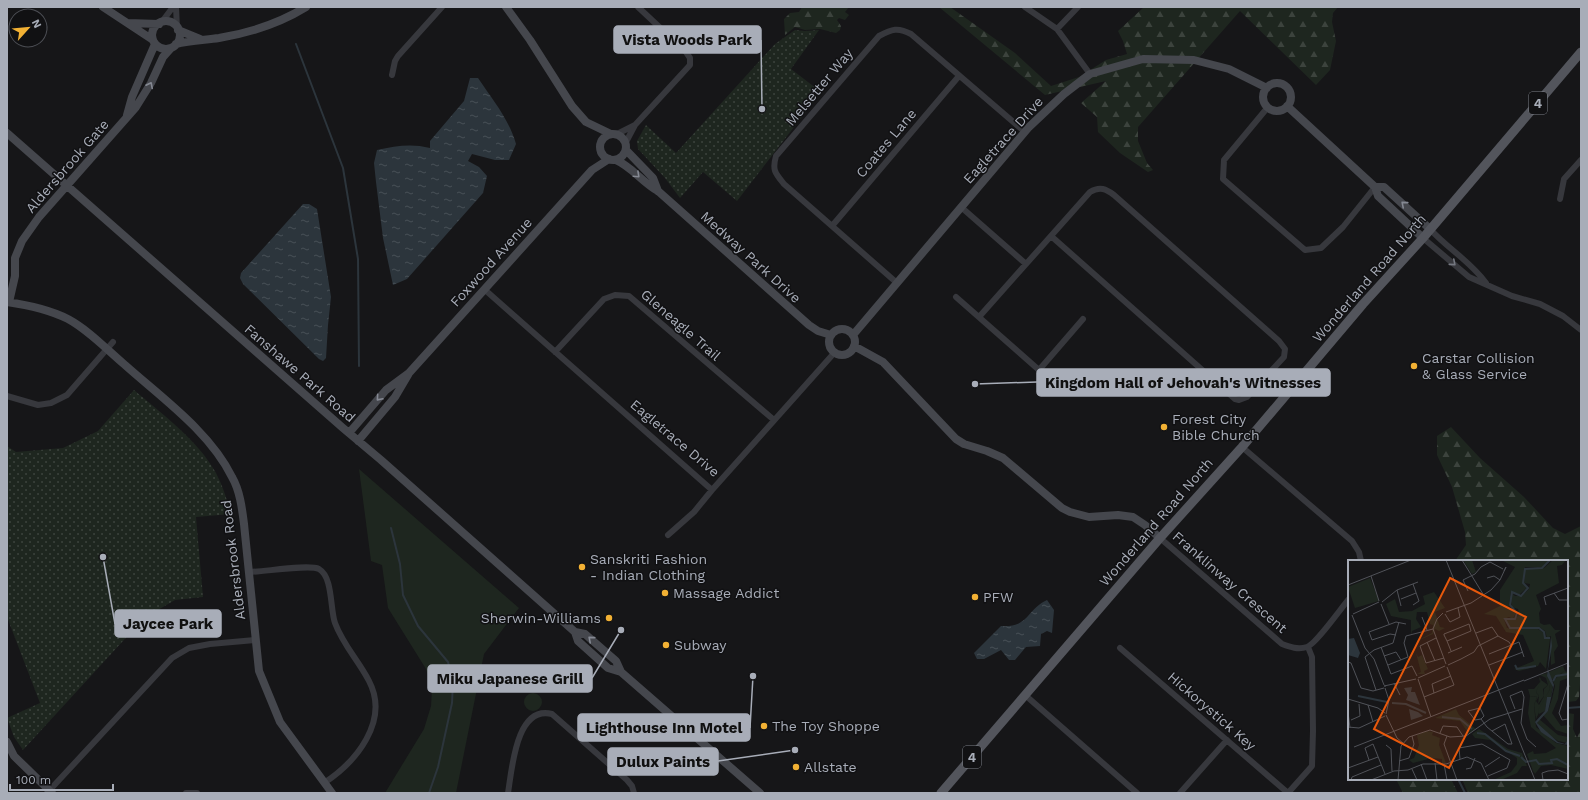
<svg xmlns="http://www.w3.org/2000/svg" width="1588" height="800" font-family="'Work Sans',sans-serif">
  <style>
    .grass { fill: #1e261f }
    .forest { fill: url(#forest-firs) }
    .park { fill: url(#park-dots) }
    .water { fill: url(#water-ripples) }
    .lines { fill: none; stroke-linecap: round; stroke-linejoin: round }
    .stream { stroke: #2c353c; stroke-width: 2 }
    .street { stroke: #37383d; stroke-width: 6 }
    .secondary { stroke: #45474d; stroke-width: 8 }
    .primary { stroke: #53555c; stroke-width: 9 }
    .oneway { stroke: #858993 }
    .oneway2 { stroke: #757881 }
    .poi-dot { fill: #f2b134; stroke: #111113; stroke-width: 1.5 }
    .labels { text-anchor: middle; stroke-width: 3; stroke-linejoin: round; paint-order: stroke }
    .shield { fill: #111113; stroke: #7b7e86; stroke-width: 1 }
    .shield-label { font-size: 13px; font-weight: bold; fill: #a8adb8 }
    .street-label { font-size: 14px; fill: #a8adb8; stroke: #111113 }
    .poi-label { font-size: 14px; fill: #a8adb8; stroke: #111113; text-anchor: start }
    .inset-river { fill: none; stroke: #2c353c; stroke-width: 2 }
    .inset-road { fill: none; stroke: #505258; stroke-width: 1 }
    .view { fill: #e8590c; fill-opacity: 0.15; stroke: #e8590c; stroke-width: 2 }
    .inset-edge { fill: none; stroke: #a8adb8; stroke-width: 2 }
    .leader { fill: none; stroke: #a8adb8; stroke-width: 1.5 }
    .callout-dot { fill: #a8adb8; stroke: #111113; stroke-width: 1.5 }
    .callout { fill: #a8adb8; stroke: #a8adb8; stroke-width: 1.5 }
    .callout-label { font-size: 15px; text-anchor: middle; font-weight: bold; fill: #111 }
  </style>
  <defs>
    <pattern id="forest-firs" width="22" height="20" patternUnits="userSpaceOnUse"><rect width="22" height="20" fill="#1e261f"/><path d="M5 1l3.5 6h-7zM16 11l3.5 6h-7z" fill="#3c433d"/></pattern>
    <pattern id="park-dots" width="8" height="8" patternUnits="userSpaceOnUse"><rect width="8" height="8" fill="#1e261f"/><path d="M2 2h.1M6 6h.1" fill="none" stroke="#3c433d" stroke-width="1.8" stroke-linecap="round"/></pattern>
    <pattern id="water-ripples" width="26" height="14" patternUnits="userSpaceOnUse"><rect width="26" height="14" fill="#2c353c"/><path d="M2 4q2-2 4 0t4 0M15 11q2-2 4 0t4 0" fill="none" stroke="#485056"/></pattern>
  </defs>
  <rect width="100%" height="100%" fill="#161618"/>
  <path class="grass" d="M 359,469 L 519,608 L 484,654 L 456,793 L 385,793 L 424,729 L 431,706 L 432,688 L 426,669 L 388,608 L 382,565 L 371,561 Z
    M524 702a9 9 0 1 1 18 0a9 9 0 1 1-18 0Z"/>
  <path class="forest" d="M 802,7 L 849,7 L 845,12 L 849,15 L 845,20 L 839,18 L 837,20 L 841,26 L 840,30 L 836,33 L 820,29 L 805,30 L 795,27 L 785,35 L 784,19 L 790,13 L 799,12 Z
    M 939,7 L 950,7 L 1015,53 L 1051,86 L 1079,77 L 1106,60 L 1127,54 L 1123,41 L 1118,31 L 1144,7 L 1338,7 L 1333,13 L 1332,22 L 1336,41 L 1330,70 L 1316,85 L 1240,11 L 1138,127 L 1138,141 L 1147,163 L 1153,170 L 1148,172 L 1120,153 L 1098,132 L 1097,117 L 1081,103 L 1106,81 L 1045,95 Z
    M 1451,427 L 1480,458 L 1524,497 L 1553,528 L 1565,534 L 1581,526 L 1581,670 L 1579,697 L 1576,701 L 1567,702 L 1567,561 L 1455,561 L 1466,545 L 1465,532 L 1452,487 L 1437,455 L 1437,436 Z
    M 1567,713 L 1574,714 L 1573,729 L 1577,738 L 1581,729 L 1581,793 L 1468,793 L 1462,779 L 1567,779 Z
    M 1396,779 L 1451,779 L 1458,793 L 1403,793 Z"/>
  <path class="park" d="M 795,30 L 805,31 L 819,30 L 791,69 L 821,92 L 737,201 L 703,172 L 680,198 L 665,178 L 638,149 L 637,141 L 646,125 L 676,153 L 775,44 Z
    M 134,390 C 163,415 197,439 216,473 C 223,486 227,500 231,514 L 196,517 L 203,597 L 175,600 L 144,618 L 23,750 L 14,737 L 7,718 L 40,703 L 7,617 L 7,446 L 16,452 L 63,448 L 98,431 Z"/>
  <path class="water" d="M 470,78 L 478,78 C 492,99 509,119 516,144 L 509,160 L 495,160 L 472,154 L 468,161 L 479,167 L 487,176 L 483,193 L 407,279 L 393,285 L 383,238 L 376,182 L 374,163 L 377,150 C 396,146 411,143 430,148 L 430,141 L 464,101 Z
    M 303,204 L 309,204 L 317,209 L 331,297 L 328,325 L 326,358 L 323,361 L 319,359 L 243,284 L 240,278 L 241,273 Z
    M 1047,600 L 1054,610 L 1052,633 L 1047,631 L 1041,634 L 1040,646 L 1026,647 L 1015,660 L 1009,660 L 1001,650 L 984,659 L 977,659 L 974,653 L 1001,626 C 1029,628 1026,610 1047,600 Z"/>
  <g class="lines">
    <path class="stream" d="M 296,44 L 343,168 L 358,259 L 359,366
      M 391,528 L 400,564 L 403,595 L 418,626 L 448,662 L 453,682 L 452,703 L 438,767 L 429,793
      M 1567,708 L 1581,707
      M 1458,779 L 1465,793"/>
    <path class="street" d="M 176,7 L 177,28
      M 1025,7 L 1057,29 L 1090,74
      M 161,23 L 173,7
      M 1057,29 L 1078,7
      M 392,75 L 395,61 L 398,56 L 442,7
      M 1268,107 L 1224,160 L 1223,179 L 1305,250 L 1321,248 L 1343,227 L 1375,187
      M 617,134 L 635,125
      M 626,142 L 635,125 L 690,65 L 690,58 L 686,52 L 638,7
      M 1560,199 L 1564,179 L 1581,160
      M 961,207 L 1026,264
      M 832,226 L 959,76
      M 1430,229 C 1448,249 1470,261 1486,283
      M 1423,238 L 1469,277 L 1512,296 L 1540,304 L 1563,316 L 1581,330
      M 897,283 L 784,184 C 775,173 772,170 776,156 L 879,36 C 892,29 898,27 911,34 L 1025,132
      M 484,289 L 712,490 L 835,352
      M 956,297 L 1065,393
      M 979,317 L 1090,192 C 1100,186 1106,189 1114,195 L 1279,341 L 1285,349 L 1284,357 L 1247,397 L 1239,400 L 1235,399 L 1051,236
      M 555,352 L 604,299 L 615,295 L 629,296 L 774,420
      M 1039,370 L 1083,319
      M 1265,378 L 1285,396
      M 7,396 L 38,405 L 51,403 L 67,395 L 113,342
      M 1242,447 L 1352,541 L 1359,552 L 1361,561
      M 668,535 L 694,512 L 712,490
      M 1160,538 L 1282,644 C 1290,647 1298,650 1307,647 C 1316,644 1341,608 1349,599
      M 249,572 C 263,572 309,564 319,569 C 333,577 330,609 335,623 C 343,645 359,661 369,681 C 390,721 356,762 324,783
      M 1120,648 L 1288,793 L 1312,766 L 1313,731 L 1312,657 L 1308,647
      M 1025,695 L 1137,793
      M 47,793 L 172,658 L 189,648 L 210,644 L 255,640
      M 186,793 L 197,793
      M 508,793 C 512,769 516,705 552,714 L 627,780 L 632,786 L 634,793
      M 1180,793 L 1227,740"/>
    <path class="secondary" d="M 103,7 L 153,40
      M 506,7 L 530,40 L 572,106 L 586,122 L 611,134
      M152 35a14 14 0 1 1 28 0a14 14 0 1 1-28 0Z
      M 128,23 L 159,24
      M 178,30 L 200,39
      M 176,44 C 190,41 205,40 219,38 C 249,33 280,23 306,7
      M1263 97a14 14 0 1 1 28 0a14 14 0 1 1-28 0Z
      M 1287,106 L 1375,187 L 1378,196 L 1423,238
      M 127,115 L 132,97 L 155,44
      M 7,133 L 343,428 L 381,460 L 575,632 L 578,641 L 608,668 L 621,672 L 760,793
      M600 147a13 13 0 1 1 26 0a13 13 0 1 1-26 0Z
      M 626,150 L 653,178 L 658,191
      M 616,160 C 632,167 642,182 658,191 L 809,325 L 818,331 L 831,335
      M 1375,187 L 1384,187 L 1430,229
      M 7,302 C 28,305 50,310 68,319 C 90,331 107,350 125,365 C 162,398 210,432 232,477 C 240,491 242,508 244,524 L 259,671 L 280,722 L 332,793
      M 9,302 L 15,276 L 15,258 L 22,241 L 39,217 L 136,107 L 151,83 L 163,57 L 171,48
      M829 342a13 13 0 1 1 26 0a13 13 0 1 1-26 0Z
      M 853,335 L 1029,127 L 1064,94 L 1090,74 L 1143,59 L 1194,60 L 1229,69 L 1267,88
      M 854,346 L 883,362 L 956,439 L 964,444 L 987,451 L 1003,458 L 1062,508 L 1070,512 L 1089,517 L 1118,515 L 1133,517 L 1145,525 L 1160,538
      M 349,433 L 386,390 L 409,373 L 592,170 L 609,159
      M 358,441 L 395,397 L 408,375
      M 575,632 L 585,634 L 616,661 L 621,672
      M 7,742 L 14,756 L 52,793"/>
    <path class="primary" d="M 941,793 L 1160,538 L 1242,447 L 1363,304 L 1423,238 L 1581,52"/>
  </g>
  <defs><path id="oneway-chevron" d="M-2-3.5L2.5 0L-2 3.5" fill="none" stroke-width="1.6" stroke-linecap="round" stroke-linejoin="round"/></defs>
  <g class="oneway">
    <use href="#oneway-chevron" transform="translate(150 85) rotate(-63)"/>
    <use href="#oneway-chevron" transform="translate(637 175) rotate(43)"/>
    <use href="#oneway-chevron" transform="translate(1404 204) rotate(-139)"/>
    <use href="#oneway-chevron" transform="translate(379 398) rotate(131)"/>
    <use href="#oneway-chevron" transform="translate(591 639) rotate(-139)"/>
  </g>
  <use class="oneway2" href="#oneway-chevron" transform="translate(1453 263) rotate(41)"/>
  <g class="poi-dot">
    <circle cx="1414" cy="366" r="4"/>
    <circle cx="1164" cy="427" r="4"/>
    <circle cx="582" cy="567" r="4"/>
    <circle cx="665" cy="593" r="4"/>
    <circle cx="975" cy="597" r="4"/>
    <circle cx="609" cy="618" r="4"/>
    <circle cx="666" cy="645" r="4"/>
    <circle cx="764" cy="726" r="4"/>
    <circle cx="796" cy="767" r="4"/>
  </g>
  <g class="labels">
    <g class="shield">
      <rect x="1529" y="92" width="18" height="22" rx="3"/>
      <rect x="963" y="746" width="18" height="22" rx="3"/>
    </g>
    <g class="shield-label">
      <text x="1538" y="108">4</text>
      <text x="972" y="762">4</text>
    </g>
    <g class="street-label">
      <text transform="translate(819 87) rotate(-50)" y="5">Melsetter Way</text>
      <text transform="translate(1003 140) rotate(-48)" y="5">Eagletrace Drive</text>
      <text transform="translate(886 143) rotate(-50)" y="5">Coates Lane</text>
      <text transform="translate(67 166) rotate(-49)" y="5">Aldersbrook Gate</text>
      <text transform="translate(751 257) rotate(42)" y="5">Medway Park Drive</text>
      <text transform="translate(491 262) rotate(-48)" y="5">Foxwood Avenue</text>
      <text transform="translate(1369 278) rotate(-49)" y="5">Wonderland Road North</text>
      <text transform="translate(681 325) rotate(41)" y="5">Gleneagle Trail</text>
      <text transform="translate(300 373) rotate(41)" y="5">Fanshawe Park Road</text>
      <text transform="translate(675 438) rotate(40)" y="5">Eagletrace Drive</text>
      <text transform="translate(1156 522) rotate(-49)" y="5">Wonderland Road North</text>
      <text transform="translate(233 560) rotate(-97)" y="5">Aldersbrook Road</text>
      <text transform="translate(1230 582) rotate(41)" y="5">Franklinway Crescent</text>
      <text transform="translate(1212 711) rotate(41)" y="5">Hickorystick Key</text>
    </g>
    <g class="poi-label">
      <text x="1422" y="363">Carstar Collision<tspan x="1422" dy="16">&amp; Glass Service</tspan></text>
      <text x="1172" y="424">Forest City<tspan x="1172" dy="16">Bible Church</tspan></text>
      <text x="590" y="564">Sanskriti Fashion<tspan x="590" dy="16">- Indian Clothing</tspan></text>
      <text x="673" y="598">Massage Addict</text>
      <text x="983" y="602">PFW</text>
      <text x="601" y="623" text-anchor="end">Sherwin-Williams</text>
      <text x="674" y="650">Subway</text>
      <text x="772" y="731">The Toy Shoppe</text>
      <text x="804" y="772">Allstate</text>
    </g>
  </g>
  <g transform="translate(1348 560)">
    <rect width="220" height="220" fill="#161618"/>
    <path d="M 215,106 L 217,111 L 203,120 L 201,112 ZM 199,113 L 202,129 L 188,159 L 186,145 L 189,137 L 182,136 L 180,129 L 186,129 L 192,122 L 191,117 L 193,119 L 192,125 L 188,132 L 191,136 L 188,141 L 191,145 L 196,136 L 196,129 L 200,125 L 198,118 L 192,115 ZM 108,149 L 111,155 L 128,169 L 121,174 L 112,161 L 87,158 Z" fill="#1e261f"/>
    <path d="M 153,0 L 201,0 L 194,7 L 177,7 L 175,23 L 180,27 L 171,35 L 163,32 L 161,46 L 168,53 L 165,59 L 161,57 L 156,59 L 159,68 L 190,69 L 196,73 L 196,79 L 202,79 L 198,109 L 192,102 L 190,106 L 171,111 L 166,109 L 186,101 L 175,75 L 158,72 L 148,56 L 136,54 L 152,46 L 152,30 L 167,7 ZM 205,0 L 218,0 L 214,5 L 209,6 L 211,23 L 188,35 L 193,49 L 191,53 L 192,63 L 196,65 L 202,64 L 207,70 L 213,70 L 207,74 L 210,86 L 206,92 L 207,103 L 203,105 L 203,76 L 199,78 L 197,71 L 191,67 L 162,67 L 157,60 L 166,59 L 171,55 L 170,49 L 164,47 L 162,37 L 164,33 L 167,36 L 174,36 L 181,29 L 182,24 L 176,23 L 177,9 L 196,8 ZM 86,32 L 97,48 L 87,52 L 92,67 L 97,68 L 91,71 L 87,69 L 85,74 L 67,82 L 84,73 L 85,65 L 82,64 L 79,52 L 69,52 L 68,59 L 73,67 L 64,71 L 63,76 L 63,60 L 43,56 L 38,44 L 47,39 L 51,52 L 64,51 L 77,44 L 75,36 ZM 216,111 L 220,112 L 220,118 L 212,121 L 210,139 L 204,153 L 213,166 L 220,165 L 220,174 L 208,170 L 195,155 L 200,151 L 204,139 L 207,126 L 205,121 ZM 199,116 L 205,125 L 203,137 L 199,137 L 197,151 L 191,154 L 190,150 L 202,129 ZM 193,120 L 200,125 L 195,129 L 196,136 L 190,144 L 191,136 L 188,132 ZM 182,136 L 189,137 L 186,145 L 188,167 L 208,183 L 220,186 L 220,209 L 203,205 L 193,206 L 187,214 L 185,211 L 179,194 L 185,191 L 186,194 L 198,193 L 208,188 L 183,167 L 180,153 ZM 191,159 L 210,175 L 220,177 L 219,183 L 210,181 L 195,171 L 189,163 Z" fill="#1e261f"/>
    <path d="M 115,0 L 124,0 L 128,12 L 124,14 ZM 22,18 L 31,41 L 7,48 L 0,27 ZM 68,93 L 70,97 L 74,95 L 80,109 L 76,111 L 77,114 L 69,114 L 73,112 ZM 131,169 L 160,189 L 174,193 L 179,206 L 174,206 L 169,213 L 153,220 L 145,220 L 163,212 L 169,204 L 169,198 L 142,180 L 127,178 L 124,174 ZM 78,171 L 85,172 L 84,175 L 92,178 L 91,185 L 98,203 L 94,203 L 94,199 L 84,198 L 65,203 L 61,200 L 66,198 L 71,185 L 69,175 Z" fill="#1e261f"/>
    <path d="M 203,77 L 204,86 L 200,109 L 206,125 L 200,151 L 189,163 L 210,182 L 217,184 L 219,181 L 220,185 L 209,183 L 193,172 L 187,162 L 197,151 L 199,137 L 203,137 L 205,127 L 199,116 ZM 6,78 L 12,93 L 10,98 L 0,95 L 0,79 ZM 64,127 L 63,132 L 67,132 L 72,145 L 58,140 L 60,135 L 56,128 ZM 61,149 L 70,152 L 75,156 L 63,160 Z" fill="#2c353c"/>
    <path class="inset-river" d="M 202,78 L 197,78 L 196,72 L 191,68 L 162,68 L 157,59 L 167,59 L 169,53 L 162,45 L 164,32 L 173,36 L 180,28 L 175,23 L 177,9 L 194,8 L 202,0M 167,105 L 169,109 L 188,106M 205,121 L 208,116 L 220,114M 10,136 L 39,142M 44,143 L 58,144 L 78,153M 94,157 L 112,159 L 124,169M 129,173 L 137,174 L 158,191 L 172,196M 173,197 L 178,202 L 188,200 L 191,204 L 204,203 L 203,200 L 209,199 L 220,205"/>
    <path class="inset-road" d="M 98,0 L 187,220M 114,0 L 135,34M 23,16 L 31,41M 139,18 L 146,16 L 152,20M 65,24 L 71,41 L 65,45M 0,25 L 63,0M 49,30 L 53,46M 120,31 L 115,20 L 127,14 L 133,7 L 142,2 L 155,9M 206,33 L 211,40 L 220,40M 53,39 L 68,33M 34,42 L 49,30 L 70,22M 33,44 L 41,64M 198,45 L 196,37 L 220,28M 98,52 L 123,43 L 143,30 L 152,20 L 158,7 L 156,11M 95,53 L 89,59 L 85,69 L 98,104M 5,54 L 31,42M 97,54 L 102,62 L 112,57 L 110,48M 4,55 L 17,88 L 26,99 L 36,125M 74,57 L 79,70M 48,75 L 42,74 L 24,80 L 21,72 L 48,62 L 58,64M 150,76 L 161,82 L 163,85M 88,78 L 72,86 L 78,103 L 96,98M 99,81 L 123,71 L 121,64 L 96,74 L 96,75 L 99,81 L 103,91M 79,82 L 87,101M 33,87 L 43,114 L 64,106 L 69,116M 100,93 L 114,87M 141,94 L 171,82 L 176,97M 36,96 L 48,92 L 53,100M 0,102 L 3,103 L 13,128 L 25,131 L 36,128M 40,105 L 60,97 L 56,83 L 58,76 L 85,69M 100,105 L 113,99 L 126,92 L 130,86 L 150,76 L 144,67 L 128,73M 141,105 L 175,92M 70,118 L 97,106M 70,119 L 83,157M 176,121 L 220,103M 46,123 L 52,135M 220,124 L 211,153 L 214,160 L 220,159M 38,126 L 36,126 L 68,119M 37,128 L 41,140 L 38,154M 28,130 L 17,97 L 26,90 L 45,83 L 51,62M 86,133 L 84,124 L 103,116M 76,137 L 106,125 L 99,107M 0,139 L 30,148 L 37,153M 20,145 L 25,162M 167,149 L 162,136 L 174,131 L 176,137 L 173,163 L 179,179 L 188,187M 0,152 L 2,168M 38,155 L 49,178 L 55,183M 133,159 L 127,160 L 120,151 L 132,148 L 136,156 L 133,159 L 139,167 L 160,184 L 164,184 L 157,164 L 144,171M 3,160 L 12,156 L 11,144M 0,167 L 11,168 L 37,156M 92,173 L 95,166 L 109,167 L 115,176M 99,176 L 96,184 L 109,220M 38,185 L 43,189 L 44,211M 6,187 L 176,120M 112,199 L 111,188 L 134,184 L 162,200 L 159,208 L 140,216M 21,200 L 17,188 L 25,184 L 37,214M 51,201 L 61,198 L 66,184 L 64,176M 87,203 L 89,220M 73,204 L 79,220M 96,204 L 99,220M 137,207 L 152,197M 0,208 L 30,197M 64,209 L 69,220M 118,209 L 123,208 L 127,198M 3,220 L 4,217 L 33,205M 23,220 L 46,211 L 60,210 L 75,204 L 98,204 L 119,197 L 133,203 L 141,220M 50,220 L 53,186 L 61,177 L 82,170 L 102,177 L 118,176 L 142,159 L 174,149M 195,220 L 194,213 L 200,211 L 210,210 L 220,214"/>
    <path class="view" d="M 102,18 L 178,57 L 101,208 L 26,169 Z"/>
    <rect width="220" height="220" class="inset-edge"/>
  </g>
  <path class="leader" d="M762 109L761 40M975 384L1037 382M103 557L115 624M621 630L592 678M753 676L750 728M795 750L718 761"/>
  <g class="callout-dot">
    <circle cx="762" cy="109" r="4"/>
    <circle cx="975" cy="384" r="4"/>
    <circle cx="103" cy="557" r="4"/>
    <circle cx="621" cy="630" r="4"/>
    <circle cx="753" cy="676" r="4"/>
    <circle cx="795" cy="750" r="4"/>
  </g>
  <g class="callout">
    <rect x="614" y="26" width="147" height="27" rx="4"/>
    <rect x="1037" y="369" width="293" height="27" rx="4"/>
    <rect x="115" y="610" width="106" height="27" rx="4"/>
    <rect x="428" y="665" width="164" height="27" rx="4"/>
    <rect x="578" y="714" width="172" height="27" rx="4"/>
    <rect x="608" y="748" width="110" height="27" rx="4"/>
  </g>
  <g class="callout-label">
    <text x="687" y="45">Vista Woods Park</text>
    <text x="1183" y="388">Kingdom Hall of Jehovah's Witnesses</text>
    <text x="168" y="629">Jaycee Park</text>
    <text x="510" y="684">Miku Japanese Grill</text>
    <text x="664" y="733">Lighthouse Inn Motel</text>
    <text x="663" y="767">Dulux Paints</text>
  </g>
  <rect width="1588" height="800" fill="none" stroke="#a8adb8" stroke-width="16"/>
  <g transform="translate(28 28) rotate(63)"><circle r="19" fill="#111113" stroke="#4d4f55"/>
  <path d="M0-3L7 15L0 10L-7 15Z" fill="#f2b134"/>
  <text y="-6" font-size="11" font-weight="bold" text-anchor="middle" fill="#a8adb8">N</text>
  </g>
  <path d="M10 784v6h103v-6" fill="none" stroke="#a8adb8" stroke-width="2"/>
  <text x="16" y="784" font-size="12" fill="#a8adb8" stroke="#111113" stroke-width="3" paint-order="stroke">100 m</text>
</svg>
